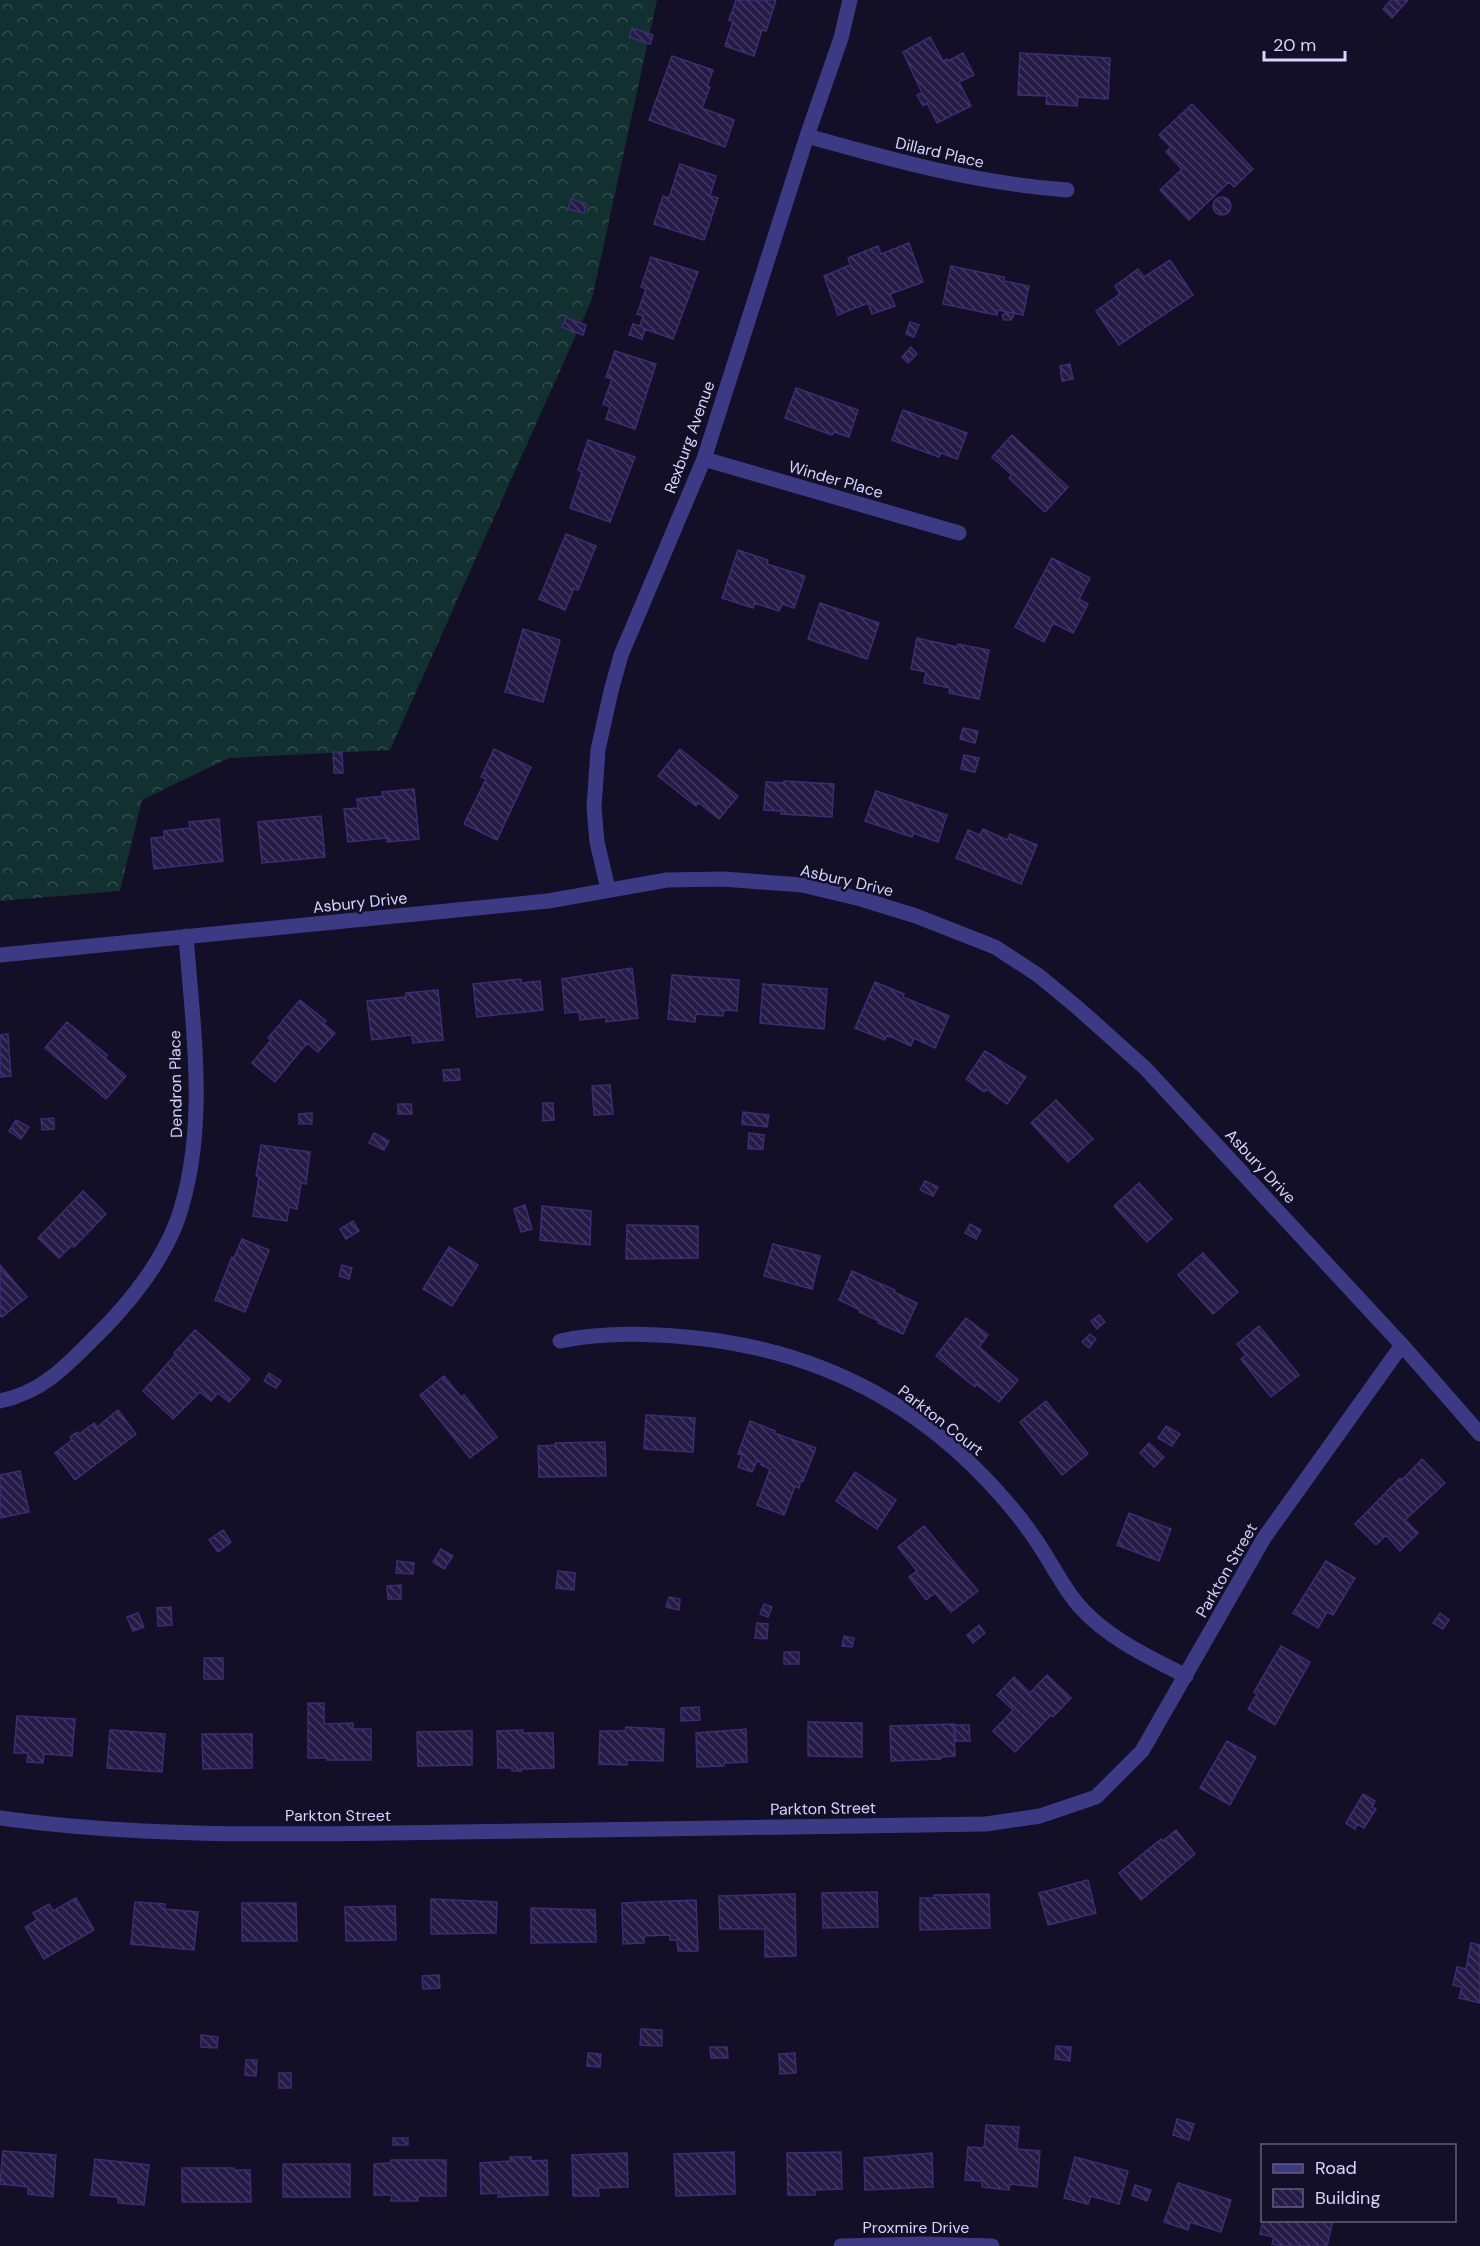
<svg xmlns="http://www.w3.org/2000/svg" width="1480" height="2246" font-family="'DM Sans',sans-serif">
  <style>
    .forest { fill: url(#forest-crowns) }
    .building { fill: url(#building-back-hatch); stroke: #3b2d73; stroke-width: 1.5 }
    .lines { fill: none; stroke-linecap: round; stroke-linejoin: round }
    .minor { stroke: #3d3a85; stroke-width: 15 }
    .labels { text-anchor: middle; stroke-width: 5; stroke-linejoin: round; paint-order: stroke }
    .street-label { font-size: 16px; fill: #d9d4ff; stroke: #130f26 }
  </style>
  <defs>
    <pattern id="forest-crowns" width="20" height="18" patternUnits="userSpaceOnUse" patternTransform="scale(1.5)"><rect width="20" height="18" fill="#12302f"/><path d="M2 6a3 3 0 1 1 6 0M12 15a3 3 0 1 1 6 0" fill="none" stroke="#344d4e"/></pattern>
    <pattern id="building-back-hatch" width="6" height="6" patternUnits="userSpaceOnUse" patternTransform="scale(1.5)"><rect width="6" height="6" fill="#241b47"/><path d="M-1 5l2 2M0 0l6 6M5-1l2 2" fill="none" stroke="#433b63"/></pattern>
  </defs>
  <rect width="100%" height="100%" fill="#130f26"/>
  <path class="forest" d="M 0,0 L 657,0 L 592,299 L 390,750 L 229,758 L 142,800 L 120,891 L 0,901 Z"/>
  <path class="building" d="M 736,0 L 776,0 L 766,31 L 762,30 L 754,56 L 725,46 L 733,21 L 729,20 Z
    M 1391,0 L 1408,0 L 1392,18 L 1383,9 Z
    M 632,28 L 653,35 L 650,44 L 629,37 Z
    M 930,37 L 943,61 L 947,59 L 948,61 L 963,53 L 974,75 L 959,82 L 971,106 L 937,123 L 927,103 L 923,106 L 917,95 L 922,93 L 903,52 Z
    M 1020,53 L 1110,58 L 1108,99 L 1078,97 L 1077,106 L 1046,104 L 1047,96 L 1018,95 Z
    M 672,56 L 713,70 L 707,86 L 710,87 L 702,108 L 734,120 L 725,147 L 649,120 Z
    M 1192,104 L 1253,169 L 1234,187 L 1229,182 L 1189,220 L 1160,190 L 1182,169 L 1166,152 L 1171,147 L 1159,135 Z
    M 680,164 L 716,176 L 710,196 L 718,198 L 704,240 L 654,224 L 663,196 L 669,198 Z
    M1213 206a9 9 0 1 1 18 0a9 9 0 1 1-18 0Z
    M 571,199 L 587,204 L 584,213 L 568,209 Z
    M 909,243 L 923,282 L 890,294 L 895,306 L 872,314 L 868,303 L 838,315 L 824,276 L 850,265 L 848,258 L 878,246 L 881,254 Z
    M 651,257 L 698,272 L 673,339 L 645,329 L 642,339 L 629,335 L 633,324 L 640,326 L 643,316 L 637,314 L 646,289 L 641,287 Z
    M 1170,260 L 1193,295 L 1119,345 L 1096,311 L 1120,294 L 1115,286 L 1138,269 L 1144,277 Z
    M 951,266 L 1004,277 L 1004,281 L 1029,286 L 1023,315 L 998,310 L 997,315 L 943,304 Z
    M 1006,312 L 1012,313 L 1014,315 L 1011,320 L 1004,320 L 1002,316 Z
    M 566,318 L 586,325 L 583,335 L 562,327 Z
    M 910,322 L 919,325 L 914,337 L 906,334 Z
    M 911,347 L 917,354 L 908,363 L 902,357 Z
    M 615,351 L 656,364 L 635,429 L 606,419 L 610,407 L 603,404 L 612,379 L 606,377 Z
    M 1070,364 L 1073,379 L 1062,381 L 1060,366 Z
    M 796,388 L 858,410 L 849,437 L 834,432 L 832,435 L 785,418 Z
    M 903,410 L 967,433 L 957,459 L 941,453 L 939,457 L 892,440 Z
    M 1012,435 L 1068,487 L 1045,512 L 1009,478 L 1012,475 L 992,457 Z
    M 588,440 L 635,457 L 610,522 L 570,508 L 582,472 L 578,470 Z
    M 566,534 L 596,546 L 578,590 L 574,588 L 565,610 L 539,599 Z
    M 738,550 L 768,560 L 767,564 L 805,576 L 794,608 L 782,604 L 779,611 L 754,603 L 753,608 L 722,598 Z
    M 1052,558 L 1090,578 L 1079,599 L 1088,604 L 1073,633 L 1053,623 L 1044,642 L 1015,627 Z
    M 820,603 L 879,623 L 867,659 L 808,639 Z
    M 523,629 L 560,640 L 543,702 L 505,692 Z
    M 917,638 L 957,647 L 958,644 L 989,650 L 979,699 L 949,693 L 950,688 L 924,683 L 926,672 L 911,669 Z
    M 963,728 L 978,731 L 975,743 L 960,739 Z
    M 494,749 L 531,767 L 497,840 L 464,824 L 486,779 L 481,777 Z
    M 680,749 L 738,796 L 719,819 L 698,802 L 696,806 L 658,776 Z
    M 333,752 L 342,752 L 343,773 L 334,773 Z
    M 964,755 L 979,758 L 975,772 L 961,769 Z
    M 784,781 L 834,784 L 832,817 L 781,814 L 781,811 L 764,810 L 766,782 L 784,783 Z
    M 414,789 L 419,839 L 387,842 L 387,838 L 348,842 L 344,809 L 358,808 L 357,799 L 383,796 L 382,792 Z
    M 876,791 L 947,815 L 938,842 L 913,833 L 912,837 L 865,821 Z
    M 321,816 L 325,857 L 262,863 L 258,822 Z
    M 219,819 L 223,861 L 154,869 L 151,838 L 164,837 L 164,831 L 190,828 L 189,822 Z
    M 983,829 L 1007,840 L 1010,834 L 1037,845 L 1021,884 L 956,858 L 968,830 L 980,835 Z
    M 632,968 L 638,1018 L 606,1022 L 606,1017 L 580,1020 L 579,1012 L 565,1013 L 562,979 Z
    M 672,975 L 739,980 L 737,1011 L 724,1010 L 723,1016 L 696,1014 L 695,1022 L 668,1019 Z
    M 521,979 L 521,983 L 540,981 L 543,1010 L 477,1017 L 473,984 Z
    M 875,982 L 904,994 L 903,997 L 949,1016 L 935,1048 L 914,1038 L 911,1046 L 887,1035 L 885,1040 L 855,1028 Z
    M 763,984 L 827,989 L 824,1029 L 760,1023 Z
    M 438,990 L 443,1040 L 413,1043 L 412,1035 L 372,1040 L 367,1001 L 406,997 L 406,993 Z
    M 300,1000 L 326,1021 L 323,1023 L 335,1033 L 318,1052 L 307,1043 L 275,1082 L 252,1063 L 271,1040 L 268,1038 Z
    M 67,1022 L 107,1055 L 105,1058 L 126,1076 L 106,1099 L 45,1048 Z
    M 8,1034 L 11,1076 L 0,1077 L 0,1035 Z
    M 985,1051 L 1026,1077 L 1007,1104 L 986,1089 L 984,1092 L 966,1079 Z
    M 459,1069 L 460,1080 L 444,1081 L 443,1070 Z
    M 610,1085 L 613,1114 L 594,1115 L 592,1086 Z
    M 1056,1100 L 1093,1139 L 1068,1162 L 1031,1123 Z
    M 543,1103 L 553,1103 L 554,1120 L 543,1121 Z
    M 398,1104 L 411,1104 L 412,1114 L 398,1114 Z
    M 743,1112 L 769,1115 L 767,1127 L 742,1124 Z
    M 312,1113 L 312,1124 L 299,1124 L 299,1114 Z
    M 54,1118 L 54,1129 L 42,1130 L 41,1119 Z
    M 16,1120 L 29,1127 L 21,1139 L 9,1131 Z
    M 374,1133 L 389,1141 L 384,1150 L 369,1143 Z
    M 749,1133 L 764,1135 L 763,1149 L 748,1149 Z
    M 261,1145 L 310,1152 L 306,1184 L 301,1183 L 297,1209 L 289,1207 L 287,1221 L 253,1216 L 259,1177 L 256,1176 Z
    M 925,1181 L 938,1187 L 933,1196 L 920,1190 Z
    M 1139,1183 L 1172,1219 L 1147,1242 L 1114,1206 Z
    M 83,1191 L 106,1214 L 74,1247 L 72,1245 L 59,1258 L 38,1238 Z
    M 525,1205 L 532,1229 L 521,1232 L 514,1209 Z
    M 542,1206 L 591,1211 L 590,1245 L 540,1240 Z
    M 353,1221 L 359,1231 L 346,1239 L 340,1229 Z
    M 970,1224 L 981,1230 L 976,1239 L 965,1233 Z
    M 627,1225 L 698,1226 L 698,1258 L 626,1259 Z
    M 242,1239 L 269,1250 L 245,1312 L 215,1300 L 232,1257 L 234,1258 Z
    M 773,1244 L 820,1256 L 812,1289 L 764,1276 Z
    M 449,1247 L 478,1265 L 452,1306 L 423,1289 Z
    M 1203,1253 L 1238,1292 L 1213,1314 L 1178,1275 Z
    M 0,1265 L 27,1297 L 2,1317 L 0,1316 Z
    M 342,1265 L 352,1268 L 349,1279 L 339,1276 Z
    M 852,1271 L 895,1290 L 894,1292 L 917,1303 L 903,1334 L 878,1323 L 879,1321 L 859,1312 L 860,1310 L 839,1300 Z
    M 1099,1315 L 1105,1322 L 1097,1329 L 1091,1321 Z
    M 966,1318 L 988,1335 L 979,1347 L 1018,1380 L 999,1402 L 976,1384 L 975,1387 L 936,1356 Z
    M 1259,1326 L 1299,1375 L 1271,1397 L 1241,1359 L 1246,1355 L 1237,1344 Z
    M 195,1330 L 250,1379 L 229,1402 L 218,1393 L 211,1401 L 200,1392 L 173,1419 L 143,1391 L 176,1354 L 174,1353 Z
    M 1090,1334 L 1096,1339 L 1089,1348 L 1082,1342 Z
    M 269,1373 L 281,1381 L 276,1388 L 264,1381 Z
    M 444,1376 L 461,1397 L 464,1395 L 497,1437 L 470,1458 L 420,1395 Z
    M 1046,1401 L 1088,1454 L 1062,1475 L 1020,1422 Z
    M 118,1410 L 136,1434 L 75,1480 L 55,1453 L 72,1440 L 70,1437 L 77,1432 L 79,1434 L 94,1423 L 97,1427 Z
    M 646,1415 L 695,1418 L 693,1452 L 644,1449 Z
    M 750,1421 L 775,1431 L 774,1433 L 816,1448 L 803,1481 L 801,1480 L 799,1488 L 795,1486 L 784,1515 L 757,1505 L 770,1469 L 761,1465 L 762,1463 L 757,1461 L 752,1472 L 738,1467 L 742,1455 L 738,1454 Z
    M 1166,1426 L 1180,1434 L 1172,1446 L 1158,1438 Z
    M 605,1442 L 606,1476 L 539,1477 L 538,1446 L 556,1445 L 555,1443 Z
    M 1149,1443 L 1164,1457 L 1154,1467 L 1140,1453 Z
    M 1422,1459 L 1445,1483 L 1405,1520 L 1418,1533 L 1400,1551 L 1386,1535 L 1376,1545 L 1355,1524 L 1400,1478 L 1402,1480 Z
    M 20,1471 L 29,1512 L 0,1518 L 0,1475 Z
    M 855,1472 L 896,1500 L 877,1529 L 836,1501 Z
    M 1129,1513 L 1171,1529 L 1159,1561 L 1117,1545 Z
    M 924,1526 L 978,1591 L 951,1612 L 935,1593 L 926,1600 L 909,1577 L 917,1571 L 898,1547 Z
    M 223,1530 L 231,1542 L 218,1552 L 209,1540 Z
    M 441,1549 L 453,1556 L 444,1569 L 433,1562 Z
    M 397,1561 L 414,1563 L 413,1574 L 396,1573 Z
    M 1326,1561 L 1355,1578 L 1333,1615 L 1327,1612 L 1318,1628 L 1293,1613 Z
    M 558,1571 L 575,1573 L 574,1590 L 556,1588 Z
    M 401,1585 L 401,1599 L 388,1599 L 387,1586 Z
    M 669,1597 L 680,1599 L 679,1610 L 666,1607 Z
    M 764,1604 L 772,1607 L 768,1617 L 760,1614 Z
    M 171,1607 L 172,1625 L 158,1626 L 157,1608 Z
    M 138,1613 L 144,1627 L 133,1631 L 127,1617 Z
    M 1440,1613 L 1449,1620 L 1443,1629 L 1433,1623 Z
    M 757,1623 L 768,1624 L 767,1639 L 755,1638 Z
    M 979,1625 L 985,1633 L 973,1643 L 967,1635 Z
    M 844,1636 L 854,1638 L 852,1647 L 842,1646 Z
    M 1281,1646 L 1310,1662 L 1275,1725 L 1248,1709 L 1257,1694 L 1254,1692 Z
    M 784,1652 L 799,1652 L 799,1664 L 784,1664 Z
    M 204,1658 L 223,1658 L 223,1679 L 204,1679 Z
    M 1047,1675 L 1071,1698 L 1053,1717 L 1051,1715 L 1015,1752 L 993,1731 L 1013,1710 L 997,1695 L 1014,1677 L 1030,1693 Z
    M 308,1703 L 324,1703 L 324,1724 L 353,1723 L 353,1729 L 371,1729 L 371,1760 L 327,1760 L 327,1758 L 308,1758 Z
    M 699,1707 L 700,1720 L 681,1721 L 681,1708 Z
    M 17,1716 L 75,1719 L 72,1756 L 44,1754 L 43,1763 L 27,1762 L 28,1753 L 14,1753 Z
    M 808,1722 L 862,1723 L 862,1757 L 808,1756 Z
    M 954,1724 L 955,1756 L 941,1757 L 941,1759 L 891,1761 L 890,1726 Z
    M 955,1725 L 969,1725 L 970,1741 L 955,1741 Z
    M 626,1727 L 664,1729 L 663,1761 L 627,1760 L 627,1765 L 599,1764 L 600,1731 L 625,1731 Z
    M 746,1729 L 747,1762 L 724,1763 L 724,1766 L 697,1767 L 696,1733 Z
    M 110,1730 L 165,1734 L 162,1772 L 107,1768 Z
    M 523,1730 L 522,1733 L 553,1733 L 554,1768 L 521,1769 L 521,1771 L 512,1771 L 512,1768 L 498,1768 L 497,1731 Z
    M 472,1731 L 472,1765 L 418,1766 L 417,1732 Z
    M 202,1734 L 252,1734 L 252,1768 L 203,1769 Z
    M 1227,1741 L 1256,1757 L 1230,1805 L 1200,1788 Z
    M 1363,1794 L 1375,1801 L 1372,1807 L 1376,1809 L 1364,1828 L 1357,1824 L 1355,1829 L 1346,1823 Z
    M 1176,1830 L 1195,1854 L 1141,1900 L 1119,1873 L 1161,1839 L 1163,1841 Z
    M 1088,1880 L 1096,1913 L 1048,1925 L 1039,1893 Z
    M 877,1892 L 878,1927 L 823,1928 L 822,1893 Z
    M 795,1894 L 796,1956 L 765,1957 L 765,1929 L 720,1929 L 719,1896 Z
    M 989,1894 L 990,1928 L 920,1930 L 920,1898 L 934,1898 L 934,1895 Z
    M 76,1898 L 94,1930 L 44,1959 L 25,1927 L 37,1920 L 33,1913 L 49,1904 L 53,1911 Z
    M 431,1899 L 497,1902 L 496,1933 L 431,1934 Z
    M 696,1900 L 698,1951 L 678,1951 L 677,1940 L 670,1940 L 670,1935 L 644,1936 L 644,1943 L 623,1944 L 622,1903 Z
    M 135,1902 L 165,1904 L 165,1909 L 198,1912 L 194,1950 L 131,1944 Z
    M 242,1903 L 296,1903 L 297,1941 L 242,1941 Z
    M 395,1906 L 396,1940 L 346,1941 L 345,1907 Z
    M 531,1908 L 595,1910 L 596,1942 L 531,1943 Z
    M 1471,1943 L 1480,1945 L 1480,2003 L 1459,1998 L 1462,1987 L 1453,1985 L 1457,1967 L 1466,1969 Z
    M 439,1975 L 440,1988 L 423,1989 L 422,1976 Z
    M 641,2029 L 662,2030 L 662,2046 L 640,2045 Z
    M 201,2035 L 218,2037 L 217,2048 L 201,2047 Z
    M 1056,2046 L 1071,2047 L 1070,2061 L 1055,2059 Z
    M 710,2047 L 727,2047 L 728,2058 L 711,2058 Z
    M 588,2053 L 601,2054 L 600,2067 L 587,2066 Z
    M 795,2053 L 796,2073 L 780,2074 L 779,2054 Z
    M 246,2060 L 257,2060 L 256,2076 L 245,2075 Z
    M 279,2073 L 291,2073 L 291,2088 L 279,2088 Z
    M 1177,2119 L 1194,2124 L 1189,2140 L 1173,2135 Z
    M 986,2125 L 1019,2127 L 1017,2149 L 1040,2151 L 1037,2187 L 1010,2184 L 1009,2190 L 982,2187 L 982,2181 L 965,2180 L 968,2147 L 984,2148 Z
    M 393,2138 L 408,2138 L 408,2145 L 393,2145 Z
    M 3,2151 L 56,2155 L 53,2197 L 28,2194 L 28,2187 L 0,2184 Z
    M 734,2152 L 735,2194 L 676,2196 L 674,2154 Z
    M 841,2152 L 842,2189 L 815,2190 L 815,2195 L 788,2195 L 787,2153 Z
    M 627,2153 L 628,2187 L 598,2188 L 599,2196 L 573,2196 L 572,2155 Z
    M 932,2153 L 933,2187 L 865,2190 L 864,2158 Z
    M 510,2157 L 531,2157 L 531,2161 L 547,2160 L 548,2195 L 498,2197 L 499,2193 L 481,2194 L 480,2163 L 511,2161 Z
    M 1075,2157 L 1128,2171 L 1119,2204 L 1091,2196 L 1088,2204 L 1064,2198 Z
    M 95,2159 L 149,2165 L 144,2205 L 118,2203 L 118,2197 L 91,2195 Z
    M 391,2160 L 446,2160 L 446,2196 L 418,2196 L 418,2201 L 391,2201 L 392,2195 L 374,2195 L 374,2164 L 390,2163 Z
    M 283,2164 L 350,2164 L 350,2197 L 283,2197 Z
    M 182,2168 L 234,2168 L 234,2170 L 250,2170 L 251,2202 L 182,2202 Z
    M 1178,2183 L 1231,2200 L 1221,2232 L 1190,2222 L 1188,2230 L 1164,2222 Z
    M 1135,2185 L 1151,2190 L 1147,2201 L 1132,2195 Z
    M 1263,2220 L 1333,2220 L 1327,2246 L 1283,2246 L 1272,2244 L 1274,2237 L 1260,2234 Z"/>
  <g class="lines">
    <path class="minor" d="M 807,136 C 896,161 975,183 1067,190
      M 704,459 L 959,533
      M 608,889 L 597,842 L 594,807 L 598,750 L 611,691 L 621,655 L 704,459 L 807,136 L 841,38 L 850,0
      M 0,955 L 548,901 L 667,880 L 723,879 L 802,885 L 861,899 L 916,916 L 995,947 L 1038,975 L 1078,1008 L 1145,1068 L 1402,1345 L 1480,1434
      M 560,1341 C 602,1332 644,1333 686,1337 C 798,1347 897,1390 977,1470 C 1001,1494 1025,1522 1043,1551 C 1055,1570 1065,1590 1080,1607 C 1109,1639 1149,1657 1186,1676
      M 0,1401 C 42,1392 64,1368 93,1339 C 127,1306 160,1266 177,1221 C 209,1130 193,1030 186,936
      M 0,1818 C 150,1839 304,1834 455,1832 C 632,1829 809,1827 986,1824 L 1040,1816 L 1096,1797 L 1142,1751 L 1264,1538 L 1402,1345
      M 841,2246 L 924,2244 L 992,2246"/>
  </g>
  <g class="labels">
    <g class="street-label">
      <text transform="translate(940 152) rotate(13)" y="6">Dillard Place</text>
      <text transform="translate(689 437) rotate(-70)" y="6">Rexburg Avenue</text>
      <text transform="translate(836 479) rotate(16)" y="6">Winder Place</text>
      <text transform="translate(847 880) rotate(13)" y="6">Asbury Drive</text>
      <text transform="translate(360 902) rotate(-6)" y="6">Asbury Drive</text>
      <text transform="translate(175 1084) rotate(-91)" y="6">Dendron Place</text>
      <text transform="translate(1261 1166) rotate(47)" y="6">Asbury Drive</text>
      <text transform="translate(941 1420) rotate(38)" y="6">Parkton Court</text>
      <text transform="translate(1226 1570) rotate(-60)" y="6">Parkton Street</text>
      <text transform="translate(823 1808) rotate(-1)" y="6">Parkton Street</text>
      <text x="338" y="1821">Parkton Street</text>
      <text x="916" y="2233">Proxmire Drive</text>
    </g>
  </g>
  <rect x="1261" y="2144" width="195" height="78" fill="#130f26" stroke="#625e7d" stroke-width="1.5"/>
  <rect x="1273" y="2164" width="30" height="9" fill="#3d3a85" stroke="#625e7d" stroke-width="1.5"/>
  <text x="1315" y="2174" font-size="18" fill="#d9d4ff">Road</text>
  <rect x="1273" y="2189" width="30" height="18" fill="url(#building-back-hatch)" stroke="#625e7d" stroke-width="1.5"/>
  <text x="1315" y="2204" font-size="18" fill="#d9d4ff">Building</text>
  <path d="M1264 51v9h81v-9" fill="none" stroke="#d9d4ff" stroke-width="3"/>
  <text x="1273" y="51" font-size="18" fill="#d9d4ff" stroke="#130f26" stroke-width="4.5" paint-order="stroke">20 m</text>
</svg>
